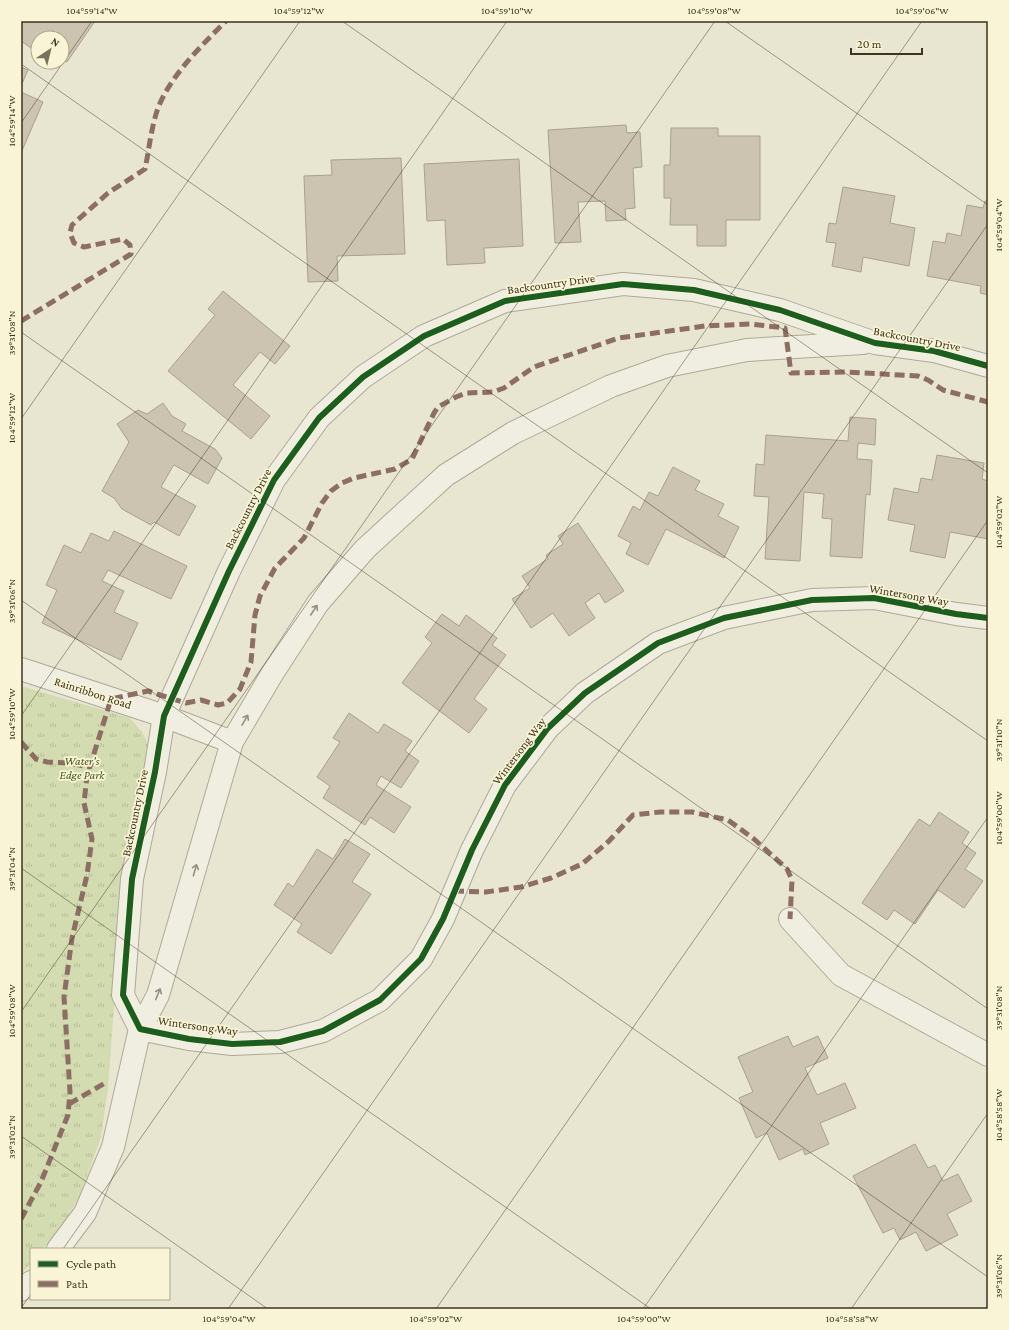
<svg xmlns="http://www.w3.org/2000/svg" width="1009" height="1330" font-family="'Crimson Pro',serif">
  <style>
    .park { fill: url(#park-tufts) }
    .building { fill: #ccc3b0; stroke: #a9a08d }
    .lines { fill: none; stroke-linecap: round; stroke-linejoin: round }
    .minor-casing { stroke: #aea998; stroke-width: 24 }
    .minor { stroke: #f0eee1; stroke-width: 22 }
    .quiet { stroke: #8d6e63; stroke-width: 5; stroke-dasharray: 10 5; stroke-linecap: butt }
    .cycleway-casing { stroke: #f9f4d5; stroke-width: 8 }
    .cycleway { stroke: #1b5e20; stroke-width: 6 }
    .oneway { stroke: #979080 }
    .ticks { fill: none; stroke: #3e331e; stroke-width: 1; stroke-opacity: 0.45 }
    .labels { text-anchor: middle; stroke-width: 3.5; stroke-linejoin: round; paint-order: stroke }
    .street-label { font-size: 12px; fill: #3e331e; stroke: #f9f4d5 }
    .park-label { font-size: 12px; font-style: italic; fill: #455d22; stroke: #f9f4d5 }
    .neatline { fill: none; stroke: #3e331e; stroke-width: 1.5 }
    .ticks-label { font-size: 10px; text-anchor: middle; fill: #3e331e }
  </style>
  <defs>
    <pattern id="park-tufts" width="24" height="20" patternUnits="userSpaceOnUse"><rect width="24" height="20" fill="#d3dbb1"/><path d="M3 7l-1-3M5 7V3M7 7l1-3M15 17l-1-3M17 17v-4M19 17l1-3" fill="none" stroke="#b6bc98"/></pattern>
  </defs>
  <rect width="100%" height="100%" fill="#e8e5d0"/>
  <path class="park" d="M 21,686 L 130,718 L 142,732 L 149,746 L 125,859 L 108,1088 L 101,1137 L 81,1193 L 62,1227 L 43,1249 L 31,1249 L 31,1263 L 21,1274 Z"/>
  <path class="building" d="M 21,21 L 95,21 L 67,62 L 62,59 L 62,38 L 38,38 L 38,42 L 37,41 L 31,48 L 21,41 Z
    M 21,67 L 28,70 L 21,86 Z
    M 21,92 L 43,102 L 21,153 Z
    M 626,125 L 627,133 L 640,132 L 642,167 L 633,168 L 635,208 L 625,209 L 626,220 L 606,221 L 605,201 L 578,202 L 581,242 L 555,243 L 548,130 Z
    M 671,128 L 718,128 L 718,136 L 760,136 L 760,220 L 726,220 L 726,246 L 697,246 L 697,225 L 670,225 L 671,198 L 664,198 L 664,165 L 670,165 Z
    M 401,158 L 405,254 L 337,256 L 338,281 L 308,282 L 304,176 L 332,175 L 331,160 Z
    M 519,159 L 523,246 L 484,248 L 485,263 L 447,265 L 445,220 L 427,221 L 424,164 Z
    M 843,187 L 895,196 L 890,223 L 915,228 L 909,266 L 863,257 L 861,272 L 832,266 L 836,243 L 826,242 L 829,223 L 836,224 Z
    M 985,201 L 988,201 L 988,295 L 980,293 L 981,286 L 927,276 L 933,241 L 945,243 L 947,233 L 961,236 L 967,205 L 983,208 Z
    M 223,291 L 290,346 L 275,364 L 260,352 L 233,385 L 270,416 L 251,439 L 168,371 L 215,315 L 208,309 Z
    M 163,403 L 172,416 L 186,424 L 182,431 L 215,449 L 222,458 L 208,484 L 174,465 L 173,466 L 161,487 L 196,506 L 179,536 L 154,522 L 151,525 L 122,509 L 114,498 L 102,491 L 129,442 L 117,424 L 138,410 L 147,414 Z
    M 850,417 L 876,419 L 875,445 L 858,443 L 857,459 L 872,460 L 870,495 L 866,494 L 862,558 L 830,556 L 832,519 L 822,518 L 824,494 L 804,492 L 800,561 L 765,559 L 769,497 L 754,496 L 756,464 L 764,465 L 766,435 L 848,441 Z
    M 937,455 L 984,463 L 982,479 L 988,481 L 988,539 L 950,532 L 945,558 L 910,551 L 915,525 L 888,520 L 894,488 L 918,493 L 921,478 L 932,480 Z
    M 673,467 L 700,481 L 695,490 L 724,504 L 718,516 L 739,527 L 724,558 L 666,529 L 648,565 L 626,554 L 631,543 L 618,536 L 633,506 L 640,510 L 649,492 L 658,496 Z
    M 578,523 L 624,591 L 605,603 L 599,593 L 585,603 L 595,618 L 569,636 L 553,613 L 531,628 L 512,599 L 530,588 L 522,576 L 548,559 L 546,555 L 563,544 L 558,536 Z
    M 114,531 L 187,566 L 171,599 L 108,570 L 102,581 L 124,591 L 114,612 L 138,623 L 121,660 L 42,623 L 57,590 L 46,585 L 64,545 L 81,553 L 91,533 L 109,541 Z
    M 442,614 L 459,626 L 466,615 L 497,638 L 492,645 L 506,655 L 474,699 L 487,709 L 469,733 L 402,683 L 432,643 L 425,637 Z
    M 349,713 L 378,733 L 384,724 L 412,741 L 405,751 L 419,761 L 401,788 L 381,776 L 376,785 L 411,807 L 394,833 L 370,817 L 365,825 L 323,798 L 330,786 L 317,777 L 340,742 L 333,738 Z
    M 939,812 L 969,832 L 962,843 L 976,853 L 965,869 L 983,881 L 964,908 L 938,890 L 915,924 L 894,910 L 887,920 L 862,903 L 919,819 L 930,826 Z
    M 345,839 L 370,854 L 352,882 L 371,894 L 331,954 L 297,932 L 302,924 L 274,905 L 288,883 L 293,887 L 317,849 L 333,859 Z
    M 788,1036 L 793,1047 L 818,1036 L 828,1058 L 805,1068 L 817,1095 L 845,1083 L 856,1108 L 820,1123 L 829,1144 L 805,1155 L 803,1149 L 779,1160 L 767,1133 L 756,1138 L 739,1098 L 753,1092 L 738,1057 Z
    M 915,1144 L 928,1168 L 935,1165 L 943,1181 L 958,1174 L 972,1201 L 947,1214 L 958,1235 L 926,1251 L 916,1232 L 900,1240 L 894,1228 L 883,1233 L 853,1176 Z"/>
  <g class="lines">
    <defs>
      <path id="minor" d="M 21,669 L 164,716 L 232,742
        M 790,919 L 841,975 L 988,1055
        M 140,1029 L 123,995 L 132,879 L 155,772 L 164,716 L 229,571 L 274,480 L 319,418 L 363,377 L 424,336 L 505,301 L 623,284 L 694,290 L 780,310 L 875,343 L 934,351 L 988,366
        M 140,1029 L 189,1039 L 232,1044 L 280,1042 L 323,1031 L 380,1000 L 421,959 L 443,919 L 472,850 L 505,785 L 548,728 L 585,693 L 658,643 L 724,618 L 812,600 L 874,598 L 956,614 L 988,618
        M 58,1249 L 85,1213 L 113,1147 L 140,1029 L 158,995 L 232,742 L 272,674 L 318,603 L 365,549 L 446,475 L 513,433 L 611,386 L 667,366 L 747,350 L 863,343
        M 21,1290 L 31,1282"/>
    </defs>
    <use href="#minor" class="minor-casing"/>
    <use href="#minor" class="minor"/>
    <path class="quiet" d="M 21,321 L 131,254 L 130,245 L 123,239 L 84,247 L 74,243 L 70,233 L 72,225 L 108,193 L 145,169 C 149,150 151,129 157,111 C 168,78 202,45 226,21
      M 21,742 L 36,759 L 47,762 L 68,763 L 90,767
      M 454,891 L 486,892 L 521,887 L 551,878 L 582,864 L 609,841 L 633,815 L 660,812 L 692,812 L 728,820 L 754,839 L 787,869 L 792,880 L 790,919
      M 69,1104 L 105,1083
      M 21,1219 L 41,1182 L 68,1115 L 70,1092 L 64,997 L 72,938 L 87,875 L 92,839 L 84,803 L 87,776 L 111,699 L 148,691 L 186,703 L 201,700 L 218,705 L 227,703 L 240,689 L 251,662 L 255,615 L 260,596 L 275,568 L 304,538 L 322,503 L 331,491 L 342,483 L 354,478 L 395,469 L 412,459 L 434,413 L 438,407 L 456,397 L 466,393 L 493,392 L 504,388 L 534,367 L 619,338 L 705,326 L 750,324 L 785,328 L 791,373 L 847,372 L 918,376 L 928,380 L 943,390 L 988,402"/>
    <defs>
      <path id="cycleway" d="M 988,366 L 934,351 L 875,343 L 780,310 L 694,290 L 623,284 L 505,301 L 424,336 L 363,377 L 319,418 L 274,480 L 229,571 L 164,716 L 155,772 L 132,879 L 123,995 L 140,1029 L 189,1039 L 232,1044 L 280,1042 L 323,1031 L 380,1000 L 421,959 L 443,919 L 472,850 L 505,785 L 548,728 L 585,693 L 658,643 L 724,618 L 812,600 L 874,598 L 956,614 L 988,618"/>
    </defs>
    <use href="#cycleway" class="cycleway-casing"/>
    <use href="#cycleway" class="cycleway"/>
  </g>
  <defs><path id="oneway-shaft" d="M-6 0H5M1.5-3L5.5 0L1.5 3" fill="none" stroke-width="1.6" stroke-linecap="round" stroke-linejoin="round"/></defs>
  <g class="oneway">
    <use href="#oneway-shaft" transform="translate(314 610) rotate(-57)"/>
    <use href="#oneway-shaft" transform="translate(245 720) rotate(-60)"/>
    <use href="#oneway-shaft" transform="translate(195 870) rotate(-74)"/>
    <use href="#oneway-shaft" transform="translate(158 994) rotate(-68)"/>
  </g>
  <path class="ticks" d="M 342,21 L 988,473M 725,21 L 988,205M 21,64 L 988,741M 21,123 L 92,21M 21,332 L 988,1009M 21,419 L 300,21M 21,600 L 988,1277M 21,716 L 507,21M 21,868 L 651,1309M 21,1012 L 715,21M 21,1136 L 268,1309M 63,1249 L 922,21M 21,1308 L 31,1294M 228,1309 L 988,224M 436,1309 L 988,520M 643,1309 L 988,817M 851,1309 L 988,1113"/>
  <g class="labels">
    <g class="street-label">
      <text transform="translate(551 284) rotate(-8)" y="4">Backcountry Drive</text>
      <text transform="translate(917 339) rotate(11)" y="4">Backcountry Drive</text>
      <text transform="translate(248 509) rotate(-63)" y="4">Backcountry Drive</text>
      <text transform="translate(909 595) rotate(10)" y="4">Wintersong Way</text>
      <text transform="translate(93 693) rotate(18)" y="4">Rainribbon Road</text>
      <text transform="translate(519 751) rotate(-53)" y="4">Wintersong Way</text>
      <text transform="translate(135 813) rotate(-78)" y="4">Backcountry Drive</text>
      <text transform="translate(198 1026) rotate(8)" y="4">Wintersong Way</text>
    </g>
    <g class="park-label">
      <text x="82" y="765">Water's<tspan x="82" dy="14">Edge Park</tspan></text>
    </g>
  </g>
  <rect width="1009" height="1330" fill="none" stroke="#f9f4d5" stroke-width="44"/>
  <rect x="30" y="1248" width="140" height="52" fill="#f9f4d5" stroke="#aea78c"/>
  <rect x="38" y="1261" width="20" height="6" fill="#1b5e20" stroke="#aea78c"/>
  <text x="66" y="1268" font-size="12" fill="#3e331e">Cycle path</text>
  <rect x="38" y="1281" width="20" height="6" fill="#8d6e63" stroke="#aea78c"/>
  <text x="66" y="1288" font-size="12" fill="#3e331e">Path</text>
  <g transform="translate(50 50) rotate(35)"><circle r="19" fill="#f9f4d5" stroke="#aea78c"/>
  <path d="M0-3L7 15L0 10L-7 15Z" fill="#7a715c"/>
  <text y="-6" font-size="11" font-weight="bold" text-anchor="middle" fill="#3e331e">N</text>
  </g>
  <path d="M851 48v6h71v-6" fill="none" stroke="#3e331e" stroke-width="2"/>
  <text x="857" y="48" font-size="12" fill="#3e331e" stroke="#f9f4d5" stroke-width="3" paint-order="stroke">20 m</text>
  <rect x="22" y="22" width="965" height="1286" class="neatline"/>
  <g class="ticks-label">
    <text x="92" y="14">104°59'14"W</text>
    <text x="299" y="14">104°59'12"W</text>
    <text x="507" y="14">104°59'10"W</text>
    <text x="714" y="14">104°59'08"W</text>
    <text x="922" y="14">104°59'06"W</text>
    <text transform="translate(11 121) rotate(-90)" y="4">104°59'14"W</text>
    <text transform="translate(998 225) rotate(-90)" y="4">104°59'04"W</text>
    <text transform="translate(11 333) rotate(-90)" y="4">39°31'08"N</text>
    <text transform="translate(11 418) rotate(-90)" y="4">104°59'12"W</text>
    <text transform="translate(998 522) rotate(-90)" y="4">104°59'02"W</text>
    <text transform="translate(11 601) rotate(-90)" y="4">39°31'06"N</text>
    <text transform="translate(11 714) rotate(-90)" y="4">104°59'10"W</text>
    <text transform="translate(998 740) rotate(-90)" y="4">39°31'10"N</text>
    <text transform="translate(998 818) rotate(-90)" y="4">104°59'00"W</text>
    <text transform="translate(11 869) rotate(-90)" y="4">39°31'04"N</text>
    <text transform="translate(998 1008) rotate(-90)" y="4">39°31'08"N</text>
    <text transform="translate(11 1011) rotate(-90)" y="4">104°59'08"W</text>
    <text transform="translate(998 1115) rotate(-90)" y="4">104°58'58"W</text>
    <text transform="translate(11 1137) rotate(-90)" y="4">39°31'02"N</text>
    <text transform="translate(998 1276) rotate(-90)" y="4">39°31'06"N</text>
    <text x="229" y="1322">104°59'04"W</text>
    <text x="436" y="1322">104°59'02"W</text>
    <text x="644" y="1322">104°59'00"W</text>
    <text x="852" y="1322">104°58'58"W</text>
  </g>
</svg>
